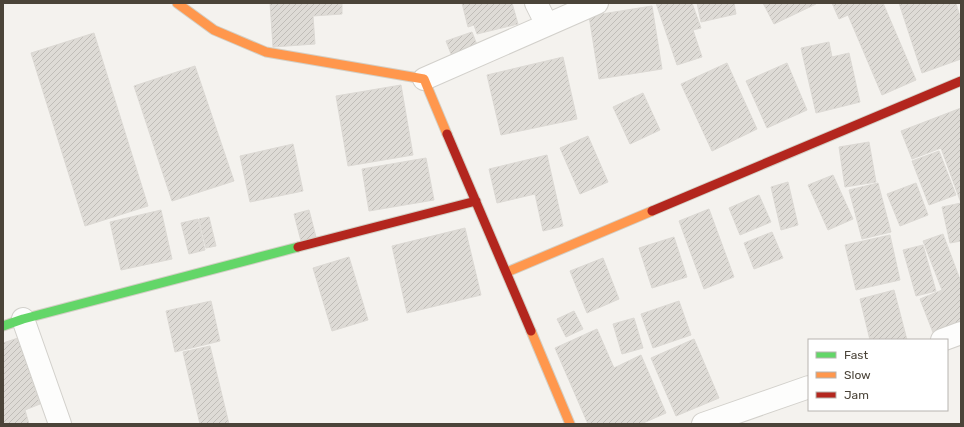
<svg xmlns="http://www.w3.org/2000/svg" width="964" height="427" font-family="Rubik,sans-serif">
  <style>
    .building { fill: url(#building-hatch); stroke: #dcd9d4 }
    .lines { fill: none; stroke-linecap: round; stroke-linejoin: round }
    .street-casing { stroke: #d2d0cb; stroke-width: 24 }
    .fast-casing { stroke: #d3cfc5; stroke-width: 11 }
    .slow-casing { stroke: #d3cfc5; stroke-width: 11 }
    .jam-casing { stroke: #d3cfc5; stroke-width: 11 }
    .street { stroke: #fdfdfc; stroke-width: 22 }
    .fast { stroke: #63d668; stroke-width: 9 }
    .slow { stroke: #ff974d; stroke-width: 9 }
    .jam { stroke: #b3261e; stroke-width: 9 }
  </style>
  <defs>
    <pattern id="building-hatch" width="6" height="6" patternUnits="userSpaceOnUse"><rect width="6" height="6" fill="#dedbd6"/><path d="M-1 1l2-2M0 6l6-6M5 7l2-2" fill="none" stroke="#c0bdb8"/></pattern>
  </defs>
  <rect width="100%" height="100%" fill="#f4f2ee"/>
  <path class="building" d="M 270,3 L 342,3 L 342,14 L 313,16 L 315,44 L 273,47 Z
    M 462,3 L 512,3 L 518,24 L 477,34 L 474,25 L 468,27 Z
    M 656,3 L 692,3 L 701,28 L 693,30 L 702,57 L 677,65 Z
    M 697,3 L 734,3 L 736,14 L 701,22 Z
    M 763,3 L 815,3 L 816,4 L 774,24 Z
    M 832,3 L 883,3 L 916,80 L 882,95 L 848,15 L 839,19 Z
    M 899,3 L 958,3 L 956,4 L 961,19 L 961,59 L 922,73 Z
    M 652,6 L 662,69 L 599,79 L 589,16 Z
    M 472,32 L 479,50 L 453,59 L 446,41 Z
    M 94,33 L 148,206 L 85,226 L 31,53 Z
    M 829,42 L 832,57 L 849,53 L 860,102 L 816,113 L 801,48 Z
    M 563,57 L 577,119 L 501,135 L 487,75 Z
    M 727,63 L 757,129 L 712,151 L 681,84 Z
    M 787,63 L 807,110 L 767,128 L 746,81 Z
    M 195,66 L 234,181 L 172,201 L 134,86 Z
    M 401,85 L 413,155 L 348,166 L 336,96 Z
    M 643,93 L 660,130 L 630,144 L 613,107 Z
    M 961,108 L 961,203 L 941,148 L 912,159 L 901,131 Z
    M 588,136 L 608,182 L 580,194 L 560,148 Z
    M 869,142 L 876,182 L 845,187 L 839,147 Z
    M 293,144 L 303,191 L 250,202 L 240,156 Z
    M 939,151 L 956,195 L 929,205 L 912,161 Z
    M 547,155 L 563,226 L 543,231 L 535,194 L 497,203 L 489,169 Z
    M 426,158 L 434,200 L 369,211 L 362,169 Z
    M 833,175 L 853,219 L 828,230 L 808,185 Z
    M 788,182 L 798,225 L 781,230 L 771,187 Z
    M 878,183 L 891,232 L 862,239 L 849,190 Z
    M 916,183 L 928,215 L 900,226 L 887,194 Z
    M 759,195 L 771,222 L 740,235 L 729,208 Z
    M 961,203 L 961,241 L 950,243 L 942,207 Z
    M 709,209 L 734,277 L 704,289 L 679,221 Z
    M 161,210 L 172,259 L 121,270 L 110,222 Z
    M 309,210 L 317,241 L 302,245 L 294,214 Z
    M 209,217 L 216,246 L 206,248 L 199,219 Z
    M 198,219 L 205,250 L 189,254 L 181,223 Z
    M 465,228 L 481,295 L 407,313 L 392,246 Z
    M 772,232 L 783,258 L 754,269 L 744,243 Z
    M 943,234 L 961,282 L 961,325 L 934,335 L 920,299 L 942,290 L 923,241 Z
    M 890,235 L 900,280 L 856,290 L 845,245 Z
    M 674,237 L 687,277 L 652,288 L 639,248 Z
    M 923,245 L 936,291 L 916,296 L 903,250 Z
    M 349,257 L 368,320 L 332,331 L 313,268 Z
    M 603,258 L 619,299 L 587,313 L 570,271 Z
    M 894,290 L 907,340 L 870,340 L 860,299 Z
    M 211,301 L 220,341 L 175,352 L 166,311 Z
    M 679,301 L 691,335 L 653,348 L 641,314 Z
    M 574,311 L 583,329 L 566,337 L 557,319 Z
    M 634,318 L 643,348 L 622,354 L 613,324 Z
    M 597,329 L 614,368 L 641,355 L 666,413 L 641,424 L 588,424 L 555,348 Z
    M 18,338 L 40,404 L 25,410 L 29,424 L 3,424 L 3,343 Z
    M 694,339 L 719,398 L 676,416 L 651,358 Z
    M 210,346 L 229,424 L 200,424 L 183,352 Z"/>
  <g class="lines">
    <defs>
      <path id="street" d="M 536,3 L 547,25
        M 424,79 L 597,3
        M 23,319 L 60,424
        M 942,340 L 961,333
        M 703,424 L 809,387"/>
      <path id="fast" d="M 3,326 L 23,319 L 298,247"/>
      <path id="slow" d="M 177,3 L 214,30 L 266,52 L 424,79 L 447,134
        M 507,272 L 652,211
        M 531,331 L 570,424"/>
      <path id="jam" d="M 447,134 L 531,331
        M 652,211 L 961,81
        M 298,247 L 476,201"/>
    </defs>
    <use href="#street" class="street-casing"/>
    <use href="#fast" class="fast-casing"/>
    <use href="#slow" class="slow-casing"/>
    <use href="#jam" class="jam-casing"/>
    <use href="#street" class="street"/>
    <use href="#fast" class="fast"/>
    <use href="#slow" class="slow"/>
    <use href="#jam" class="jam"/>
  </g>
  <rect width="964" height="427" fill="none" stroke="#4b4439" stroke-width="8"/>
  <rect x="808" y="339" width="140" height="72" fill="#ffffff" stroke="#b7b4b0"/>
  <rect x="816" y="352" width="20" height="6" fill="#63d668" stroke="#b7b4b0"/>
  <text x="844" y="359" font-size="12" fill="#4b4439">Fast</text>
  <rect x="816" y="372" width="20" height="6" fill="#ff974d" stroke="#b7b4b0"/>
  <text x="844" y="379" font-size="12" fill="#4b4439">Slow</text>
  <rect x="816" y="392" width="20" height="6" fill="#b3261e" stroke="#b7b4b0"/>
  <text x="844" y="399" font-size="12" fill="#4b4439">Jam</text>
</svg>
